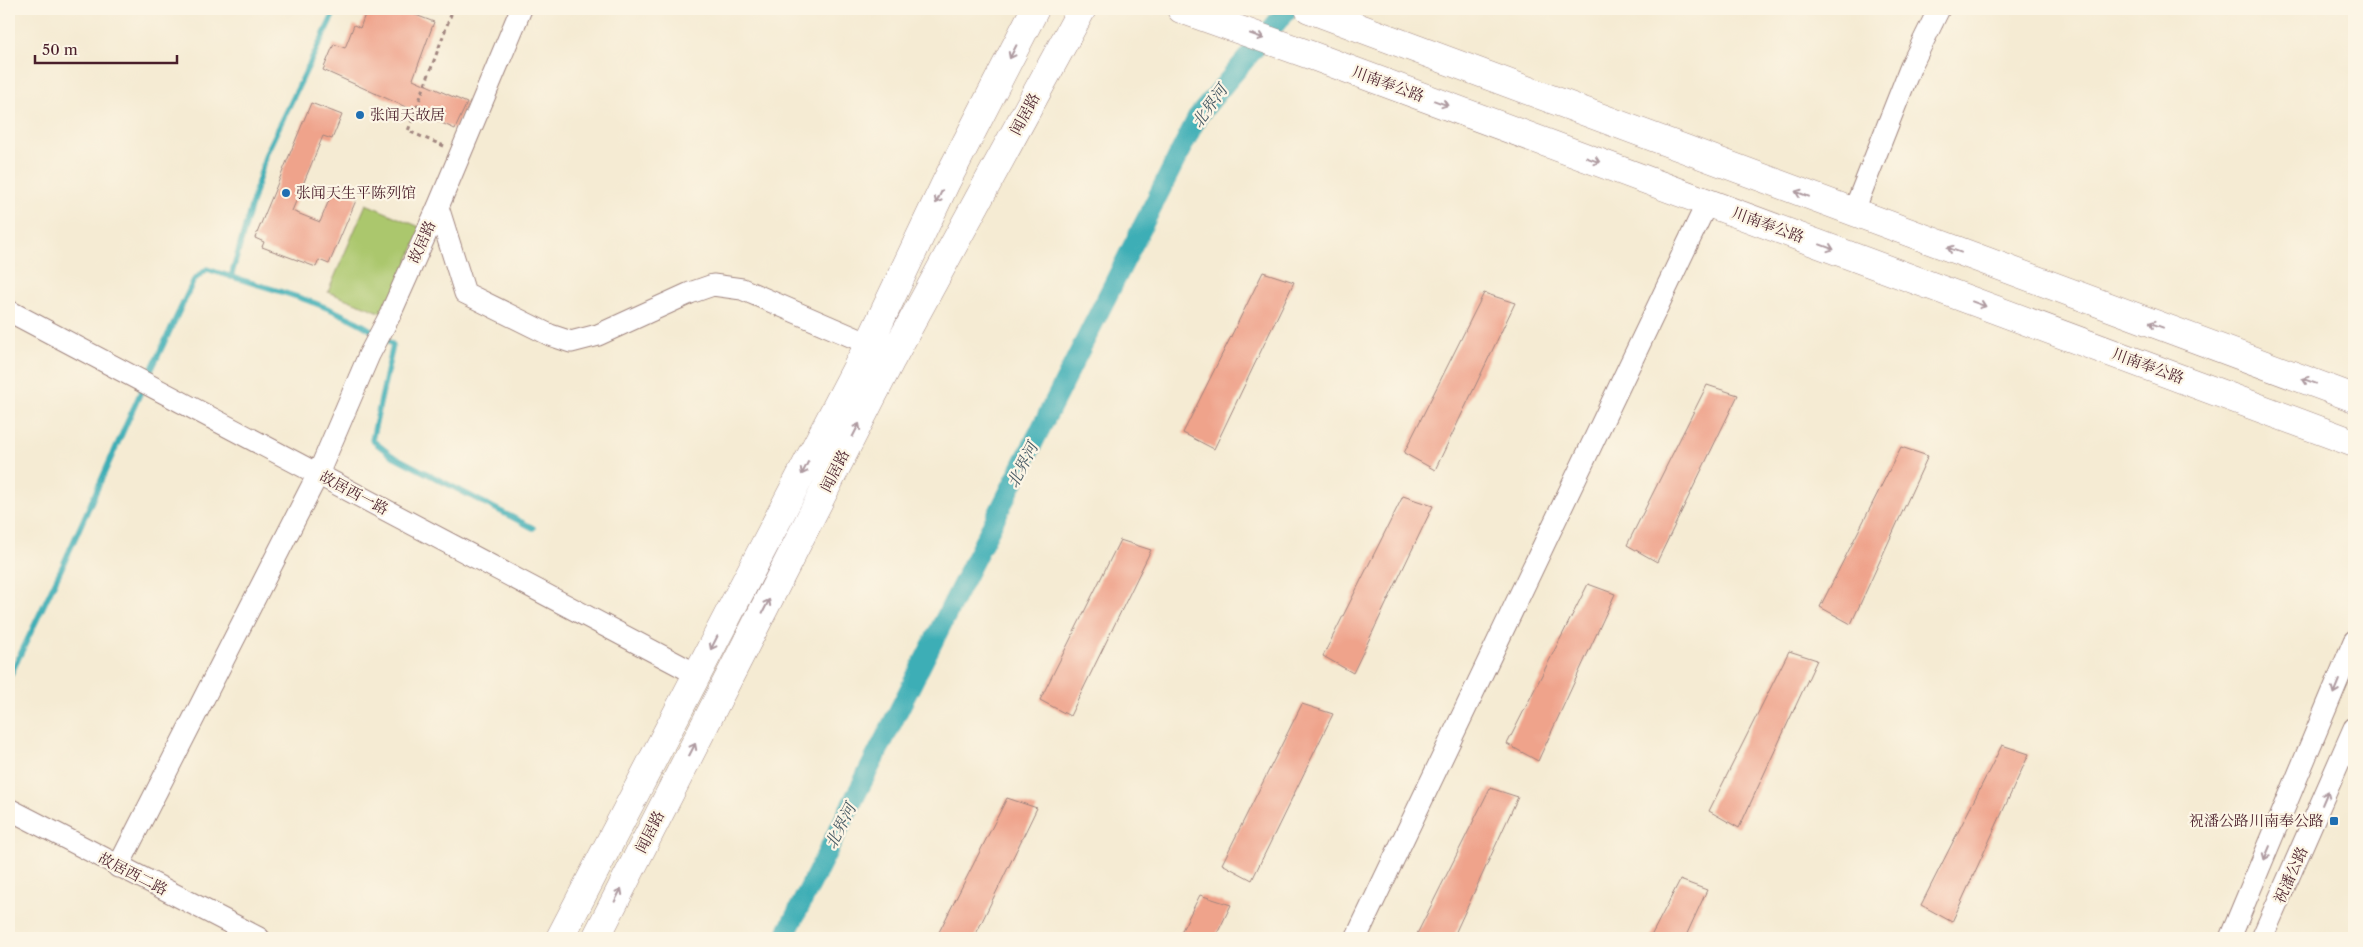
<svg xmlns="http://www.w3.org/2000/svg" width="2363" height="947" font-family="'Libre Caslon Text','Noto Serif SC',serif">
  <style>
    .green { fill: #abc76d; stroke: #7a734c }
    .lines { fill: none; stroke-linecap: round; stroke-linejoin: round }
    .stream { stroke: #3daeb6; stroke-width: 5.5 }
    .canal { stroke: #3daeb6; stroke-width: 20 }
    .building { fill: #efa38b }
    .minor-casing { stroke: #a0857f; stroke-width: 23 }
    .major-casing { stroke: #a0857f; stroke-width: 29 }
    .path { stroke: #a0857f; stroke-width: 3; stroke-dasharray: 4 4; stroke-linecap: butt }
    .minor { stroke: #fff; stroke-width: 21 }
    .major { stroke: #fff; stroke-width: 28 }
    .oneway { stroke: #ae9aa0 }
    .poi-dot { fill: #1f6fb2; stroke: #fcf5e5; stroke-width: 2 }
    .labels { text-anchor: middle; stroke-width: 4.5; stroke-linejoin: round; paint-order: stroke }
    .street-label { font-size: 15px; fill: #4a1f2b; stroke: #fcf5e5 }
    .poi-label { font-size: 15px; fill: #4a1f2b; stroke: #fcf5e5; text-anchor: start }
    .water-label { font-size: 16px; font-style: italic; fill: #455863; stroke: #fcf5e5 }
  </style>
  <rect width="100%" height="100%" fill="#fcf5e5"/>
  <filter id="ink" filterUnits="userSpaceOnUse"><feTurbulence type="fractalNoise" baseFrequency=".02" numOctaves="2"/><feDisplacementMap in="SourceGraphic" scale="10" xChannelSelector="R" yChannelSelector="G"/><feConvolveMatrix kernelMatrix="1 2 1 2 8 2 1 2 1" color-interpolation-filters="sRGB"/></filter>
  <filter id="wash" filterUnits="userSpaceOnUse"><feTurbulence type="fractalNoise" baseFrequency=".0096" numOctaves="4" result="noise"/><feDisplacementMap in="SourceGraphic" scale="20" xChannelSelector="R" yChannelSelector="G"/><feGaussianBlur stdDeviation="1.12" result="paint"/><feColorMatrix in="noise" values="0 0 0 0 0 0 0 0 0 0 0 0 0 0 0 0 0 1.4 0 .05"/><feComposite in="paint" operator="in"/></filter>
  <g filter="url(#wash)">
    <rect width="100%" height="100%" fill="#f5ebd3"/>
    <path class="green" d="M 366,204 L 422,228 L 385,314 L 328,292 Z"/>
    <g class="lines">
      <path class="stream" d="M 231,277 L 266,154 L 336,9
        M 384,338 L 393,345 L 372,440 L 391,455 L 533,528
        M 147,379 L 194,280 L 207,269 C 264,288 325,300 376,333
        M 9,678 L 63,565 L 143,387"/>
      <path class="canal" d="M 784,938 L 1198,116 L 1288,9"/>
    </g>
    <g id="blocks">
      <path class="building" d="M 367,9 L 400,9 L 434,22 L 413,79 L 467,103 L 455,129 L 323,70 L 334,44 L 345,48 L 354,25 L 360,28 Z
        M 311,103 L 342,115 L 332,139 L 323,136 L 292,211 L 320,222 L 334,188 L 357,198 L 329,264 L 319,260 L 316,267 L 262,247 L 264,242 L 255,238 Z
        M 1263,272 L 1294,282 L 1214,449 L 1183,433 Z
        M 1484,293 L 1515,303 L 1435,470 L 1404,453 Z
        M 1707,385 L 1738,395 L 1657,562 L 1627,545 Z
        M 1901,447 L 1928,456 L 1851,624 L 1820,607 Z
        M 1403,496 L 1433,506 L 1353,673 L 1323,656 Z
        M 1120,540 L 1151,550 L 1070,716 L 1040,700 Z
        M 1588,584 L 1615,594 L 1538,761 L 1507,744 Z
        M 1789,651 L 1817,660 L 1739,828 L 1709,811 Z
        M 1302,704 L 1333,714 L 1252,880 L 1222,864 Z
        M 2002,745 L 2029,754 L 1952,922 L 1921,905 Z
        M 1490,788 L 1518,797 L 1453,938 L 1415,938 Z
        M 1007,798 L 1037,808 L 974,938 L 936,938 Z
        M 1680,880 L 1707,890 L 1685,938 L 1650,938 Z
        M 1200,895 L 1231,905 L 1215,938 L 1178,938 Z"/>
    </g>
  </g>
  <g filter="url(#ink)">
    <use href="#blocks" fill-opacity="0" stroke="#a0857f" stroke-width="1"/>
    <g class="lines">
      <defs>
        <path id="minor" d="M 438,207 L 465,293 L 550,335 L 571,342 L 598,335 L 690,293 L 713,285 L 742,289 L 869,344 L 881,353
          M 1853,213 L 1911,66 L 1939,9
          M 9,311 L 698,675
          M 9,809 L 259,938
          M 118,867 L 318,474 L 369,355 L 389,317 L 438,207 L 521,9
          M 1356,938 L 1707,203
          M 2230,938 L 2354,641
          M 2262,938 L 2354,728"/>
        <path id="major" d="M 1181,9 L 1313,56 L 2354,443
          M 1309,9 L 2354,398
          M 560,938 L 869,344 L 946,182 L 1035,9
          M 596,938 L 891,360 L 1082,9"/>
      </defs>
      <use href="#minor" class="minor-casing"/>
      <use href="#major" class="major-casing"/>
      <path class="path" d="M 444,146 L 408,131 L 453,9"/>
      <use href="#minor" class="minor"/>
      <use href="#major" class="major"/>
    </g>
    <defs><path id="oneway-shaft" d="M-6 0H5M1.5-3L5.5 0L1.5 3" fill="none" stroke-width="1.6" stroke-linecap="round" stroke-linejoin="round" transform="scale(1.25)"/></defs>
    <g class="oneway">
      <use href="#oneway-shaft" transform="translate(1257 36) rotate(19)"/>
      <use href="#oneway-shaft" transform="translate(1013 52) rotate(117)"/>
      <use href="#oneway-shaft" transform="translate(1441 103) rotate(20)"/>
      <use href="#oneway-shaft" transform="translate(1593 160) rotate(20)"/>
      <use href="#oneway-shaft" transform="translate(1802 194) rotate(-159)"/>
      <use href="#oneway-shaft" transform="translate(939 197) rotate(115)"/>
      <use href="#oneway-shaft" transform="translate(1827 247) rotate(20)"/>
      <use href="#oneway-shaft" transform="translate(1954 250) rotate(-160)"/>
      <use href="#oneway-shaft" transform="translate(1979 304) rotate(20)"/>
      <use href="#oneway-shaft" transform="translate(2156 325) rotate(-160)"/>
      <use href="#oneway-shaft" transform="translate(2309 381) rotate(-160)"/>
      <use href="#oneway-shaft" transform="translate(856 430) rotate(-63)"/>
      <use href="#oneway-shaft" transform="translate(805 468) rotate(117)"/>
      <use href="#oneway-shaft" transform="translate(766 606) rotate(-63)"/>
      <use href="#oneway-shaft" transform="translate(714 643) rotate(117)"/>
      <use href="#oneway-shaft" transform="translate(2336 687) rotate(112)"/>
      <use href="#oneway-shaft" transform="translate(692 750) rotate(-63)"/>
      <use href="#oneway-shaft" transform="translate(2325 798) rotate(-67)"/>
      <use href="#oneway-shaft" transform="translate(2267 853) rotate(113)"/>
      <use href="#oneway-shaft" transform="translate(618 895) rotate(-63)"/>
    </g>
  </g>
  <g class="poi-dot">
    <circle cx="360" cy="115" r="5"/>
    <circle cx="286" cy="193" r="5"/>
    <rect x="2329" y="816" width="10" height="10" rx="2.5"/>
  </g>
  <g class="labels">
    <g class="street-label">
      <text transform="translate(1388 84) rotate(20)" y="5">川南奉公路</text>
      <text transform="translate(1025 114) rotate(-62)" y="5">闻居路</text>
      <text transform="translate(1768 225) rotate(20)" y="5">川南奉公路</text>
      <text transform="translate(422 242) rotate(-66)" y="5">故居路</text>
      <text transform="translate(2148 366) rotate(20)" y="5">川南奉公路</text>
      <text transform="translate(835 471) rotate(-63)" y="5">闻居路</text>
      <text transform="translate(354 493) rotate(28)" y="5">故居西一路</text>
      <text transform="translate(650 832) rotate(-63)" y="5">闻居路</text>
      <text transform="translate(133 874) rotate(27)" y="5">故居西二路</text>
      <text transform="translate(2291 875) rotate(-66)" y="5">祝潘公路</text>
    </g>
    <g class="poi-label">
      <text x="370" y="120">张闻天故居</text>
      <text x="296" y="198">张闻天生平陈列馆</text>
      <text x="2324" y="826" text-anchor="end">祝潘公路川南奉公路</text>
    </g>
    <g class="water-label">
      <text transform="translate(1209 106) rotate(-54)" y="6">北界河</text>
      <text transform="translate(1022 465) rotate(-63)" y="6">北界河</text>
      <text transform="translate(840 826) rotate(-63)" y="6">北界河</text>
    </g>
  </g>
  <rect width="2363" height="947" fill="none" stroke="#fcf5e5" stroke-width="30"/>
  <path d="M35 55v8h142v-8" fill="none" stroke="#4a1f2b" stroke-width="2.5"/>
  <text x="42" y="55" font-size="15" fill="#4a1f2b" stroke="#fcf5e5" stroke-width="4" paint-order="stroke">50 m</text>
</svg>
